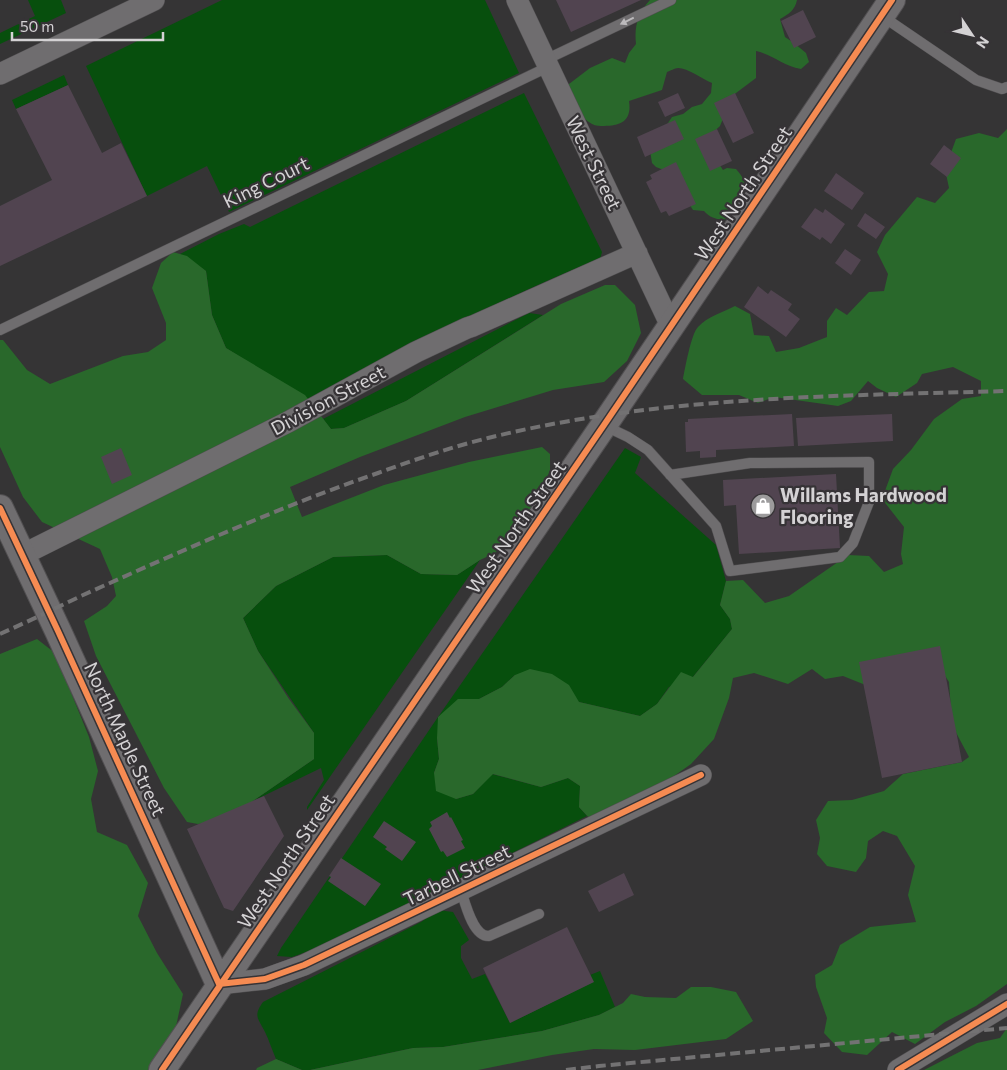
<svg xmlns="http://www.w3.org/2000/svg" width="1007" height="1070" font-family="Commissioner,sans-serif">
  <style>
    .green { fill: #074f0d }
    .forest { fill: #29682b }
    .building { fill: #514450 }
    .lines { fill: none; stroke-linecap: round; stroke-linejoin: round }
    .service-casing { stroke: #514f51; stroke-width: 11 }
    .minor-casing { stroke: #514f51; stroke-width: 22 }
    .tertiary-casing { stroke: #514f51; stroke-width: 28 }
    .service { stroke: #6f6d6f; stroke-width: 10 }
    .minor { stroke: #6f6d6f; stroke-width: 21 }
    .tertiary { stroke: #6f6d6f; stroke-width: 26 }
    .rail { stroke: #737273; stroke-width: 4; stroke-dasharray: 10 5; stroke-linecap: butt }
    .cycleway-casing { stroke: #363336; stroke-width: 9 }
    .cycleway { stroke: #f68b52; stroke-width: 6 }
    .oneway { fill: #bbb9bb }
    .labels { text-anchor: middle; stroke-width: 4.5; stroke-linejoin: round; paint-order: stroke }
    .street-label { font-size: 19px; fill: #d4d2d4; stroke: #363336 }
    .poi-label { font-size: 19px; font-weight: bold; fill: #d4d2d4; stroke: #363336; text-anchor: start }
  </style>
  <rect width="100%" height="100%" fill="#353435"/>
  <path class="green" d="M 28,0 L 61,0 L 66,13 L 0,44 L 0,33 L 35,16 Z
    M 222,0 L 485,0 L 519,73 L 229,212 L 207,166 L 147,196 L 86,66 Z
    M 64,75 L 68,85 L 16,109 L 12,100 Z
    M 524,93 L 602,252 L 600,259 C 499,298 405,351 310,401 L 226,348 L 212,315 L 206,271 L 180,254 L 219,234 L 244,224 L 250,227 Z
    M 529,313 L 543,315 L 406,401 L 344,428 L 331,429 L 323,419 Z
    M 625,448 L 641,457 L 635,473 L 716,545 L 726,581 L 720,605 L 730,619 L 732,629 L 692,678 L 669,687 L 657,704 L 640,716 L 579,702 L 515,675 L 502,687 L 479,699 L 458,699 L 437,738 L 439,759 L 434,773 L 456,799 L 473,794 L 492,774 L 541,787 L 568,778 L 580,786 L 579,807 L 587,816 L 326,945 L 292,957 L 277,956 L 281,948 L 438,717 Z
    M 387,555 L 421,574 L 457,575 L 480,560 L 307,810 L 307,807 L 324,780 L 321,768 L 253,801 L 314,759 L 314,733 L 258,651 L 243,618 L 276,586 L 333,557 Z
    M 438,910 L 453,912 L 469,940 L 461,946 L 461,958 L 472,979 L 485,974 L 510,1023 L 593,982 L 590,975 L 600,971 L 615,1007 L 599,1015 L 542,1031 L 443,1047 L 413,1048 L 310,1070 L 302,1070 L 276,1059 C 272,1050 269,1040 265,1032 C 258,1018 253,1016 263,1002 L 421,922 Z"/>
  <path class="forest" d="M 650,0 L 797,0 C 795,10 789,14 780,19 L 785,37 L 794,43 L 806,53 L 809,62 L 801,69 C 783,66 774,55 756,51 L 756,78 L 732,96 L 720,126 L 704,141 L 723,170 L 727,168 L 736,169 C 753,187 743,199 734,218 C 722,220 713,221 704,211 L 693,210 L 669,172 L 656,167 L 652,163 L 650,150 L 672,117 L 683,114 L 692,107 L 702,104 L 711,93 L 712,83 C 702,79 688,68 678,68 C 675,68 670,71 667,72 L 662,90 L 629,101 C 632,121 621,126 604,126 C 600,126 596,126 592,124 C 581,118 574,105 567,94 L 569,84 L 590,68 L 612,58 L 625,63 L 629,53 L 636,44 C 634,26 638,13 650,0 Z
    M 1007,129 L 1007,984 L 976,1006 L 945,1022 L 915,1044 L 892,1032 L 867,1055 L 842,1052 L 824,1033 L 827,1018 L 816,987 L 815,975 L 832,965 L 840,945 L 870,927 L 916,922 L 908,895 L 915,866 L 897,836 L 883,831 L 868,841 L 866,858 L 856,872 L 827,866 L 817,854 L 820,838 L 816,820 L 828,801 L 852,800 L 884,791 L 903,774 L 962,762 L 969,757 L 952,725 L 949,682 L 936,662 L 868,686 L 843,676 L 825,679 L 812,669 L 788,684 L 754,673 L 733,678 L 729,698 L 714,739 L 691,764 L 667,781 L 641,811 L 622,825 L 602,832 L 579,807 L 580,786 L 568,778 L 541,787 L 493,774 L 473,794 L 456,799 L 436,791 L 434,773 L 439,759 L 437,738 L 438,717 L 458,699 L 479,699 L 502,687 L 515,675 L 530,669 L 552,674 L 569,685 L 579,702 L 640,716 L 657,704 L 681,672 L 693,677 L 732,629 L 730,619 L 720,605 L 726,581 L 743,580 L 765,603 L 789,596 L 848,555 L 869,556 L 884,572 L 903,564 L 901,554 L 904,527 L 882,499 L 893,469 L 911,450 L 934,419 L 962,399 L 981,396 L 981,381 L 953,367 L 922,374 L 917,383 L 896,397 L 877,388 L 868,381 L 851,401 L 838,406 L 774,397 L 758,403 L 739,395 L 702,395 L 683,379 C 685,369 691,334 698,327 C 707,317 723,312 735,306 L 750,314 L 754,335 L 769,336 L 776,352 L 799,348 L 827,337 L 827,321 L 836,308 L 847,315 L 869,292 L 884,291 L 888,274 L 877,252 L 885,235 L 917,197 L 935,203 L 949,188 L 945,169 L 956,139 L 979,133 L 998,138 Z
    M 173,252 L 187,256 L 206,271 L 212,315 L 226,348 L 305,395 L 331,429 L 344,428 L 406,401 L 561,304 L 605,285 L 615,285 L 635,305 L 641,333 L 627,361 L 604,382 L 553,390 L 465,417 L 360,457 L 290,487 L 302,517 L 384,485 L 469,462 L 542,447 L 550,454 L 550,471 L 526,518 L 495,553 L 480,560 L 457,575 L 421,574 L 387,555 L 333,557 L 276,586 L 243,618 L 258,651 L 289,699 L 314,733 L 314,759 L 253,801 L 234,819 L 198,824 L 187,822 L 164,788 L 96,656 L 84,621 L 107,606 L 116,596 L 112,577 L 100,549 L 42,522 L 23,497 L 0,447 L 0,340 L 3,340 L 27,370 L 50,384 L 123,356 L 148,352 L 166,340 L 166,323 L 152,288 L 161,263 Z
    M 37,639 L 55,653 L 89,737 L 98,771 L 91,799 L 97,832 L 127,845 L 148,883 L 138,916 L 157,953 L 183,994 L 175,1031 L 149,1070 L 0,1070 L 0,654 Z
    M 691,987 L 711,987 L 736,992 L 753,1021 L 726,1039 L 635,1050 L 594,1049 L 552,1055 L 478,1070 L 310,1070 L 413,1048 L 443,1047 L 542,1031 L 599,1015 L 623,1003 L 631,994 L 645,997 L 676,998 Z
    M 1007,1028 L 1007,1070 L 924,1070 L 977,1043 L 1000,1038 Z
    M 276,1059 L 302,1070 L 256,1070 L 257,1068 Z"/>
  <path class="building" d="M 556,0 L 641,0 L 571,32 Z
    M 803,10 L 816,37 L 794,48 L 781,21 Z
    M 68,85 L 102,153 L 121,143 L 147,196 L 0,266 L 0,206 L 52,180 L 16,109 Z
    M 678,93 L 685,108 L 665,117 L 658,102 Z
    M 735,93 L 754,133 L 733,143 L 714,103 Z
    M 675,120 L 684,139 L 645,157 L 637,137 Z
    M 717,129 L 732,161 L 710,171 L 695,139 Z
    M 944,145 L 961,158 L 947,177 L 930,164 Z
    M 676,162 L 696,204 L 669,216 L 666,211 L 661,213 L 646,182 L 652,179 L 650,175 Z
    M 836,173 L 864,193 L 852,210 L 824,191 Z
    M 815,208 L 823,213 L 825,209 L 845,224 L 831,244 L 822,237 L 820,240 L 801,227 Z
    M 865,213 L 885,227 L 876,239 L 857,226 Z
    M 845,249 L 861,260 L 851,275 L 835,263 Z
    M 758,286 L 768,294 L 771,290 L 792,304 L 788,310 L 800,319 L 786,337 L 744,307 Z
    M 792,414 L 794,446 L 716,450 L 716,457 L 700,458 L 700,451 L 686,452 L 685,422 L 688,422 L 688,419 Z
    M 892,414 L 893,441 L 798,446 L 796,418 Z
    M 121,448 L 132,475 L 112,484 L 101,457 Z
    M 836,474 L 840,548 L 739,554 L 736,505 L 724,506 L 723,480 Z
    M 940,646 L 962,762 L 882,778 L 859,662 Z
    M 264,796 L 284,836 L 233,911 L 224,908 L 187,829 Z
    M 447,812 L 450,818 L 451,817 L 463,840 L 461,841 L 465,848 L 447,857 L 443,851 L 441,852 L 429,829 L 432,826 L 430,822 Z
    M 384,821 L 416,842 L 402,861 L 385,849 L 387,847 L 373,837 Z
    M 341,858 L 381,884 L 365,906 L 328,881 L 331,877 L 329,876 Z
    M 624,873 L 634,895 L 599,912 L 588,891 Z
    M 567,927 L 594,982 L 510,1023 L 483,968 Z"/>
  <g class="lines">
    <defs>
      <path id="service" d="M 882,16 L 976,80 L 1002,89 L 1007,87
        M 545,60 L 671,0
        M 0,330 L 548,67
        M 605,426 L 628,437 L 648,450 L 716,526 L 730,571 L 840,557 L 853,543 L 869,502 L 869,462 L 750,463 L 670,475
        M 461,890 C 465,903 473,937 489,936 L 539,914"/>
      <path id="minor" d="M 517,0 L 671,326
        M 0,74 L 154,0
        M 22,555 L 288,422 L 416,352 L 467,328 L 473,326 L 637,253
        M 219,984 L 265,979 L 304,965 L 701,775
        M 898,1070 L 1007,1004"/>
      <path id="tertiary" d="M 0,508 L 58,631 L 219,984
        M 162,1070 L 604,425 L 892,0"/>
    </defs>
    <use href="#service" class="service-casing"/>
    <use href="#minor" class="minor-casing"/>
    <use href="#tertiary" class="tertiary-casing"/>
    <use href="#service" class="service"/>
    <use href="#minor" class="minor"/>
    <use href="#tertiary" class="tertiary"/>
    <path class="rail" d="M 0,634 C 27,622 54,609 81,596 C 179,552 277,508 378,473 C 414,460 451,447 488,438 C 658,396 833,396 1007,391
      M 566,1070 L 599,1066 L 1007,1028"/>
    <defs>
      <path id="cycleway" d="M 0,508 L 58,631 L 219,984 L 265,979 L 304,965 L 701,775
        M 162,1070 L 604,425 L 892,0
        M 898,1070 L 1007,1004"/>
    </defs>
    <use href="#cycleway" class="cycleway-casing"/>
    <use href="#cycleway" class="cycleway"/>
  </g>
  <defs><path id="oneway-solid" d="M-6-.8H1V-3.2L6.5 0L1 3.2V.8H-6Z" transform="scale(1.25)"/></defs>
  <use class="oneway" href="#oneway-solid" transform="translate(627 21) rotate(154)"/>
  <defs>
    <symbol id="shop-disc" viewBox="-11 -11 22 22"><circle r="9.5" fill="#9c9b9c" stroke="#363336"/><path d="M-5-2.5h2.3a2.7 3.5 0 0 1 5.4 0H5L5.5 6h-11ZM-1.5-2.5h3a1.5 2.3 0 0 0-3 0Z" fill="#fff"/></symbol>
  </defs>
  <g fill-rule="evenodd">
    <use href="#shop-disc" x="749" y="492" width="28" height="28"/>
  </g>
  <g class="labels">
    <g class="street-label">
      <text transform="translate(594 163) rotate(64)" y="7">West Street</text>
      <text transform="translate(266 182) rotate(-26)" y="7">King Court</text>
      <text transform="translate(743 193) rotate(-56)" y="7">West North Street</text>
      <text transform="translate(328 400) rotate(-28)" y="7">Division Street</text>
      <text transform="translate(516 527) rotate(-55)" y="7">West North Street</text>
      <text transform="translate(125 739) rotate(65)" y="7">North Maple Street</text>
      <text transform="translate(286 861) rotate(-56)" y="7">West North Street</text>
      <text transform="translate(457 875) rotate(-26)" y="7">Tarbell Street</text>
    </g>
    <g class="poi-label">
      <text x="780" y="502">Willams Hardwood<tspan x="780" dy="22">Flooring</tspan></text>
    </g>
  </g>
  <g transform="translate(972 35) rotate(125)" stroke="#363336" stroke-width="4" paint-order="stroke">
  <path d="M0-4L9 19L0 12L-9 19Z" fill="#d4d2d4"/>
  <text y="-8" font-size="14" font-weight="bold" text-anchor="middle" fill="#d4d2d4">N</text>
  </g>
  <path d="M12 32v8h151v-8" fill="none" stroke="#d4d2d4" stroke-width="2.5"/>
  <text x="20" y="32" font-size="15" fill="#d4d2d4" stroke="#363336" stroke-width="4" paint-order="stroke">50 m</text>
</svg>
